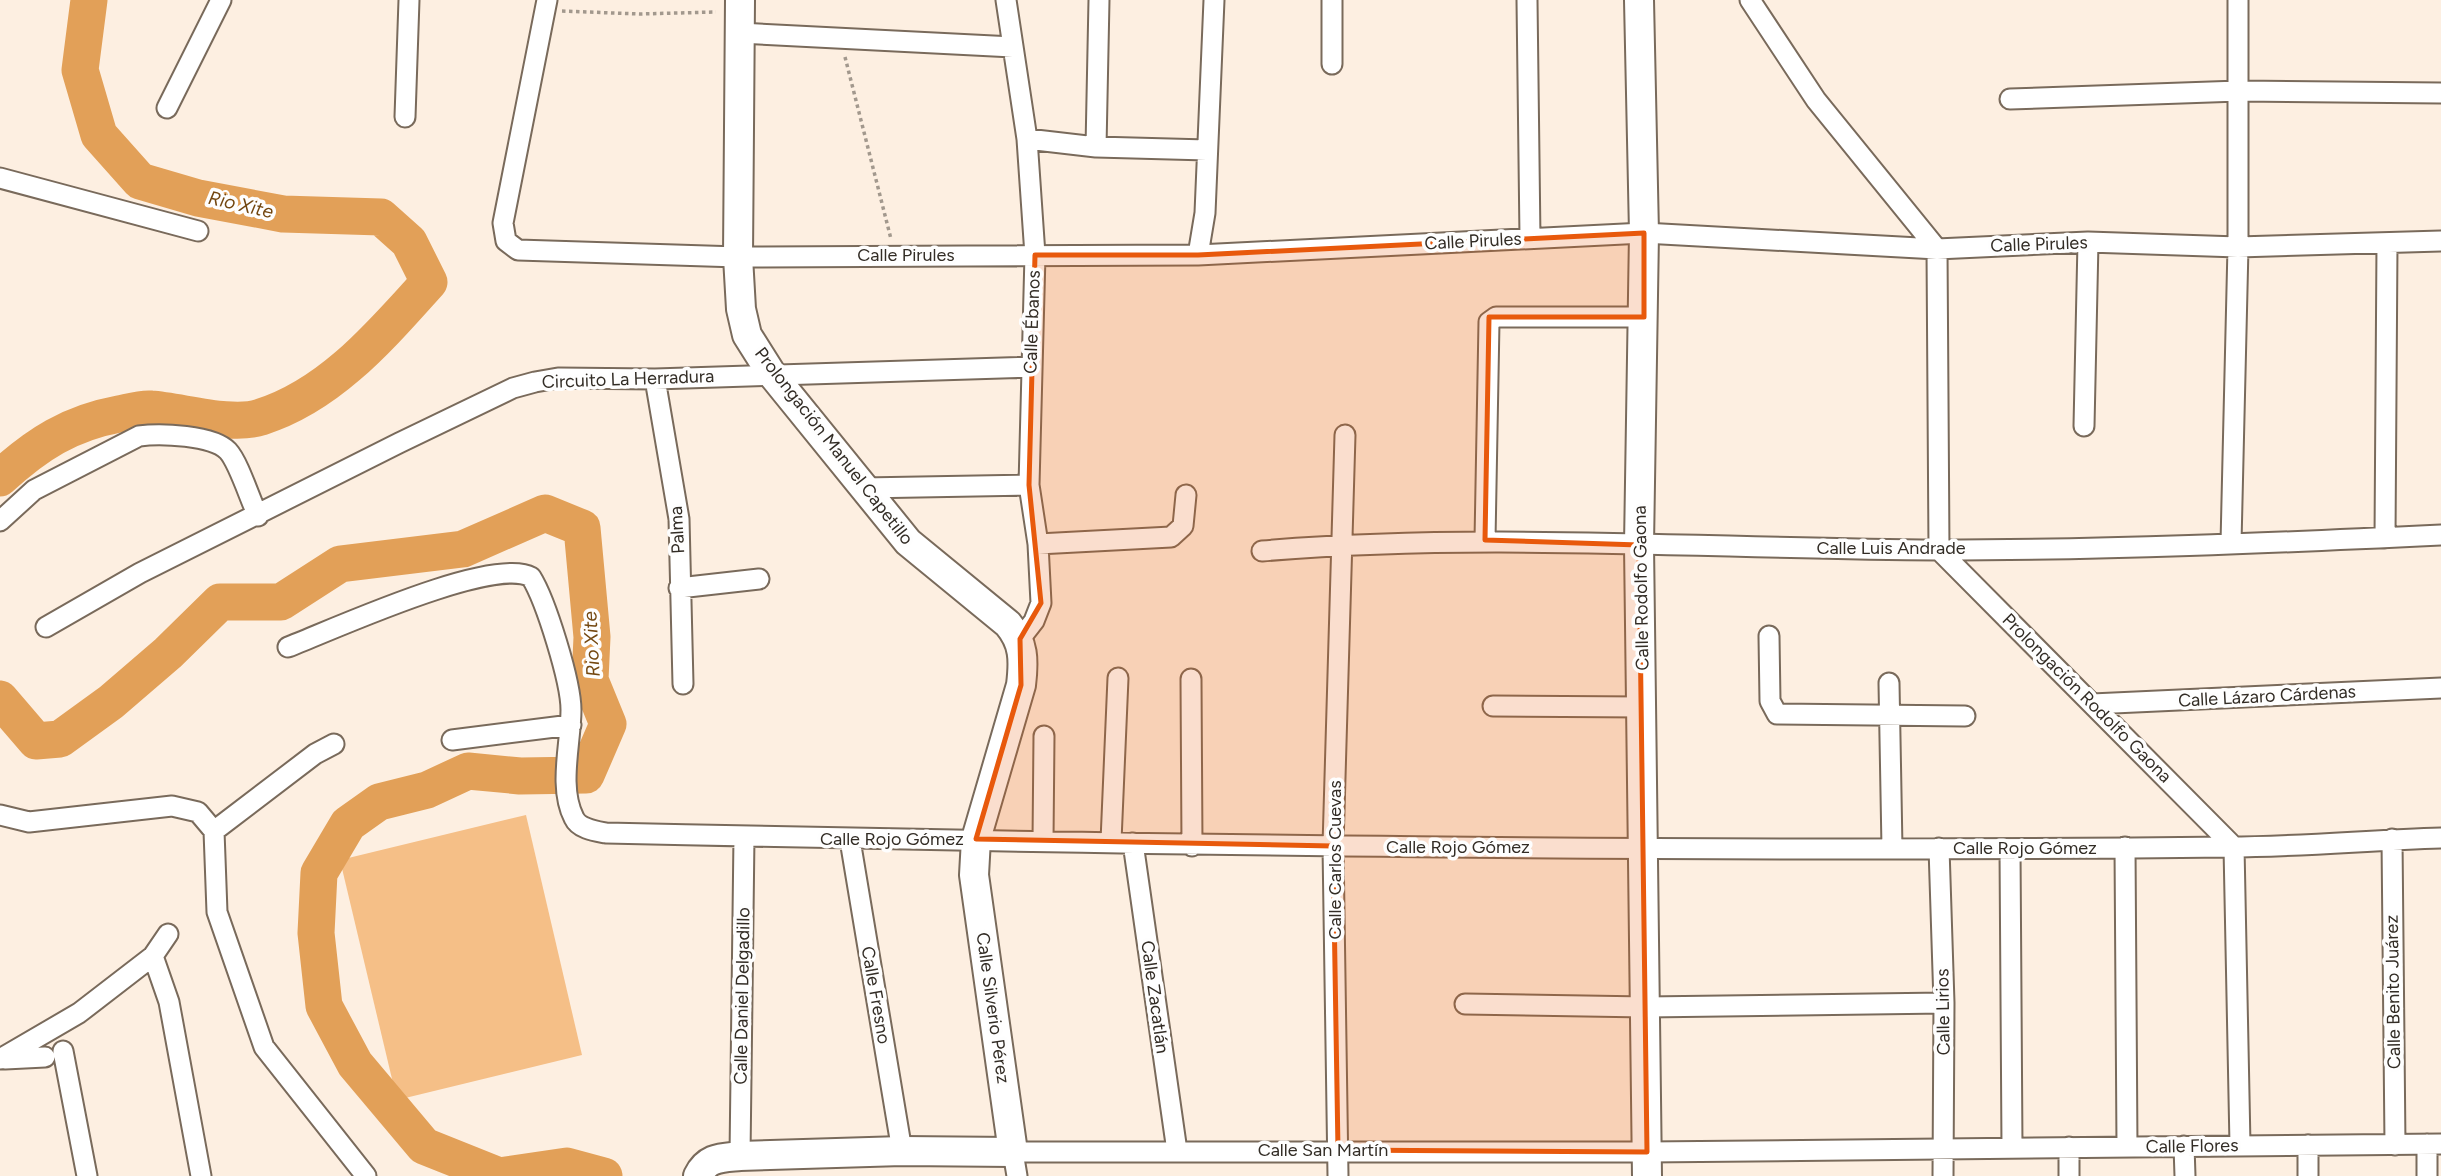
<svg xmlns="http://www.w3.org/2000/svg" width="2441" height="1176" font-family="Figtree,sans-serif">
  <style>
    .green { fill: #f5bf87 }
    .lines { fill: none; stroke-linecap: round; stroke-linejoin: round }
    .river { stroke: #e2a058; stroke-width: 37 }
    .street-casing { stroke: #796a5b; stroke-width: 23 }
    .secondary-casing { stroke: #796a5b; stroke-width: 32 }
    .path { stroke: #a2988d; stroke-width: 3.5; stroke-dasharray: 3.5 3.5; stroke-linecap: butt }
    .street { stroke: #fff; stroke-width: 19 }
    .secondary { stroke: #fff; stroke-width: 28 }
    .marked { fill: #e8590c; fill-opacity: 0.2; stroke: #e8590c; stroke-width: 5; stroke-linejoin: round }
    .labels { text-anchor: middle; stroke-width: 7; stroke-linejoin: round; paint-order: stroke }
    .street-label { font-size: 18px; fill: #322c25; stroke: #fefefe }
    .water-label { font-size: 19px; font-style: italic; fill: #734710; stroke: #fefefe }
  </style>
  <rect width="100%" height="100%" fill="#fdefe1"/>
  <path class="green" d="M 526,815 L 582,1055 L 397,1100 L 340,860 Z"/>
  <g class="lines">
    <path class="river" d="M 0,478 C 37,444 70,423 119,414 C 129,412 141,408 151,409 C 181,411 232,427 261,417 C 331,395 382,334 429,282 L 409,242 L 381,217 L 283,214 L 198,198 L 140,181 L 99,135 L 80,70 L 89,0
      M 0,699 L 36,741 L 60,739 L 111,702 L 168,653 L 220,602 L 281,602 L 340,564 L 463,549 L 545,513 L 582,528 L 592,637 L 590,680 L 608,724 L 586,775 L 520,776 L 468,771 L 427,790 L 379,802 L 348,824 L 319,873 L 316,933 L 324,1006 L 355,1064 L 424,1146 L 499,1176
      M 499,1176 L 567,1166 L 604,1176"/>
    <defs>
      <path id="street" d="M 547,0 L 503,223 L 506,241 L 518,250 L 738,257 L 1198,255 L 1644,233 L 1937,249 L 2088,242 L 2238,247 L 2441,241
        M 1006,0 L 1027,139 L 1035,255 L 1029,485 L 1038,544 L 1041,603 L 1034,621 L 1020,639
        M 1527,0 L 1530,238
        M 1750,0 L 1816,100 L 1937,249 L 1939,550 L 2234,847 L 2240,1145
        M 739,33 L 1013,47
        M 1332,64 L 1332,0
        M 2010,99 L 2239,91 L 2441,93
        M 167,108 L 221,0
        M 405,117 L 409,0
        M 1027,139 L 1096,147 L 1207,150
        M 1096,147 L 1099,0
        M 0,178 L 198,231
        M 1198,255 L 1205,213 L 1214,0
        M 655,379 L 679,519 L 683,684
        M 2084,426 L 2088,242
        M 863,488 L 1029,485
        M 0,521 L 34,490 L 139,436 C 160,433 213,435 228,451 C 239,463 250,500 258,516
        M 2385,538 L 2387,244
        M 1485,540 L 1489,322 L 1496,317 L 1644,317
        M 2231,543 L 2238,247 L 2238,0
        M 1038,544 L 1171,537 L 1183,526 L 1186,495
        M 1262,551 C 1487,532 1712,549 1937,550 C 2105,550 2273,543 2441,535
        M 679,588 L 759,579
        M 46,627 L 140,573 L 399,443 L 513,388 L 535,382 L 558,378 L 655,379 L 1030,367
        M 1769,636 L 1770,701 L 1777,714 L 1965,716
        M 288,647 C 332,630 493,556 531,577 C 546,601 571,682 571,710 C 571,743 558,787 574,818 C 579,829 595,831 606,833 C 1147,845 1688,853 2229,847 C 2300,847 2370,840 2441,838
        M 1191,679 L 1192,846
        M 1889,683 L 1892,848
        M 2092,704 L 2441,688
        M 1493,706 L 1643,707
        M 452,740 L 571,725
        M 0,815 L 29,822 L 172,806 L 198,812 L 214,831
        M 214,831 L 217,912 L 264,1047 L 366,1176
        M 214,831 L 315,754 L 334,744
        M 2392,839 L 2395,1145
        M 850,840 L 902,1151
        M 1043,841 L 1044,736
        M 1111,841 L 1118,678
        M 1133,843 L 1177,1151
        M 2125,847 L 2127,1147
        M 1939,848 L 1944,1003 L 1943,1176
        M 2010,849 L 2012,1147
        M 153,956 L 169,1002 L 201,1176
        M 1465,1004 L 1646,1007 L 1944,1003
        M 63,1051 L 87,1176
        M 0,1059 L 79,1013 L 153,956 L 168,934
        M 5,1059 L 45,1057
        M 2184,1146 L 2185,1176
        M 740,1156 L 744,836
        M 1017,1176 L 1013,1152 L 1647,1152 L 2441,1144
        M 1338,1176 L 1333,846 L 1345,435
        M 2069,1176 L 2069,1147
        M 2308,1176 L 2308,1145
        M 2427,1176 L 2427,1144"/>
      <path id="secondary" d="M 1639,0 L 1644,233 L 1639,545 L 1647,1176
        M 698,1176 C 707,1157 721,1158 740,1156 L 902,1151 L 1013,1152 L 974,875 L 976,839 L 1021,685 C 1024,660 1024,643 1008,624 L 908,542 L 771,373 L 747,335 L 741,309 L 738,257 L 740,0"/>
    </defs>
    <use href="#street" class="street-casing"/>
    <use href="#secondary" class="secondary-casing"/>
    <path class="path" d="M 562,11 L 639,14 L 716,12
      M 845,57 L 891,239"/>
    <use href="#street" class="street"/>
    <use href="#secondary" class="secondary"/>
  </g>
  <path class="marked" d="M 1644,233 L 1644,317 L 1489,317 L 1485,540 L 1639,545 L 1647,1152 L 1338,1150 L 1333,846 L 976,839 L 1021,685 L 1020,639 L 1041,603 L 1029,485 L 1035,255 L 1198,255 Z"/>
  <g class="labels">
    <g class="street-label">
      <text transform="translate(1473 241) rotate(-3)" y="6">Calle Pirules</text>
      <text transform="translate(2039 244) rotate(-2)" y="6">Calle Pirules</text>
      <text x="906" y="261">Calle Pirules</text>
      <text transform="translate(1032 322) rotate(-88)" y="6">Calle Ébanos</text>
      <text transform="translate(628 379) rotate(-2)" y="6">Circuito La Herradura</text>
      <text transform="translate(834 446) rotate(52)" y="6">Prolongación Manuel Capetillo</text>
      <text transform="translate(677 530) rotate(-93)" y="6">Palma</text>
      <text x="1891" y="554">Calle Luis Andrade</text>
      <text transform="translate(1641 588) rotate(-91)" y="6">Calle Rodolfo Gaona</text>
      <text transform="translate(2267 696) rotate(-3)" y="6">Calle Lázaro Cárdenas</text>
      <text transform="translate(2087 698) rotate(45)" y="6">Prolongación Rodolfo Gaona</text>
      <text x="892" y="845">Calle Rojo Gómez</text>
      <text x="1458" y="853">Calle Rojo Gómez</text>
      <text x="2025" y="854">Calle Rojo Gómez</text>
      <text transform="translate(1335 860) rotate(-90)" y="6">Calle Carlos Cuevas</text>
      <text transform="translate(2393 992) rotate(-91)" y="6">Calle Benito Juárez</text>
      <text transform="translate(876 995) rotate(80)" y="6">Calle Fresno</text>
      <text transform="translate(742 996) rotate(-89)" y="6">Calle Daniel Delgadillo</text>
      <text transform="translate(1155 997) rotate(82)" y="6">Calle Zacatlán</text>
      <text transform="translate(993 1008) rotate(82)" y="6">Calle Silverio Pérez</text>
      <text transform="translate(1943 1012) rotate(-91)" y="6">Calle Lirios</text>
      <text transform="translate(2192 1146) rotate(-1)" y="6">Calle Flores</text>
      <text x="1323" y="1156">Calle San Martín</text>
    </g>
    <g class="water-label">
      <text transform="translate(241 204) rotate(13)" y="7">Rio Xite</text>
      <text transform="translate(591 644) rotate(-93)" y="7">Rio Xite</text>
    </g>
  </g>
</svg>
